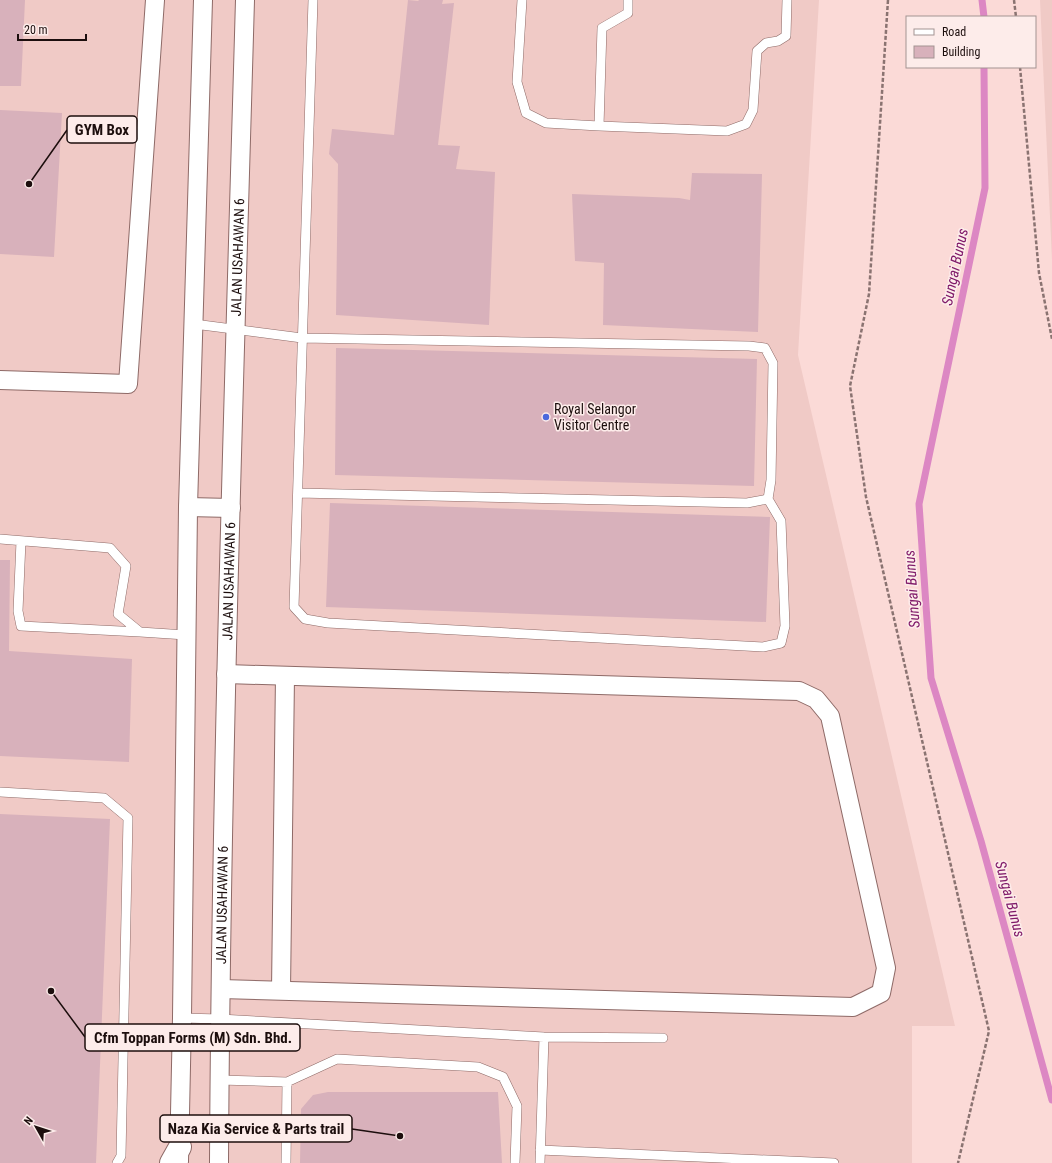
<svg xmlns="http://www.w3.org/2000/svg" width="1052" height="1163" font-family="'Roboto Condensed',sans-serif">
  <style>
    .built { fill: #f0cac6 }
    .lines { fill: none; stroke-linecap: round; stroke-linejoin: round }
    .stream { stroke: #dc87c3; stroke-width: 7 }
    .building { fill: #d8b1bb }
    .service-casing { stroke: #8e6a67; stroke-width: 10 }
    .minor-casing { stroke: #8e6a67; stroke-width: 20 }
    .tertiary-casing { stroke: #8e6a67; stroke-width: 24 }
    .path { stroke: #8a7371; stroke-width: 2.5; stroke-dasharray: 4 2; stroke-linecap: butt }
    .service { stroke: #fff; stroke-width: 9 }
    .minor { stroke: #fff; stroke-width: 18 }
    .tertiary { stroke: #fff; stroke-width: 22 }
    .poi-dot { fill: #4b68dc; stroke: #fdecea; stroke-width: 1.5 }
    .labels { text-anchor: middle; stroke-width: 3; stroke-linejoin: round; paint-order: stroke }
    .street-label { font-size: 14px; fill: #1c0e0d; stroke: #fdecea }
    .poi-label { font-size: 14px; fill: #1c0e0d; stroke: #fdecea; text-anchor: start }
    .water-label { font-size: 15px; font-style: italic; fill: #801b6a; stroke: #fdecea }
    .leader { fill: none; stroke: #1c0e0d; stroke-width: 1.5 }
    .callout-dot { fill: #1c0e0d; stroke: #fdecea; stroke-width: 1.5 }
    .callout { fill: #fdecea; stroke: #1c0e0d; stroke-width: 1.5 }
    .callout-label { font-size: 15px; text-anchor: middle; font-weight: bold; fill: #1c0e0d }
  </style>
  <rect width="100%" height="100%" fill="#fbdad7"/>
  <path class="built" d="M 0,0 L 819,0 L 798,355 L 955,1026 L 912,1026 L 912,1163 L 0,1163 Z
    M 1040,0 L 1052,0 L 1052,260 Z"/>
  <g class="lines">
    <path class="stream" d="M 982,0 L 984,17
      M 984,67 L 985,188 L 919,504 L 931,678 L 981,841 L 1052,1100"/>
  </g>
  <path class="building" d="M 0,0 L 25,0 L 21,86 L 0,86 Z
    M 408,0 L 418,1 L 419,0 L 443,0 L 442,4 L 454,3 L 438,145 L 460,146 L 456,169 L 495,172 L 489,325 L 336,315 L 338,164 L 329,154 L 332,129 L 394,135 Z
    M 0,110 L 62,113 L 54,257 L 0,254 Z
    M 692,173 L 762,174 L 758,332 L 603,325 L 604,263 L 575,261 L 572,194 L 679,198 L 690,200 Z
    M 336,348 L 757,359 L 754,486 L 335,475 Z
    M 330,503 L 770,517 L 766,622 L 326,607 Z
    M 0,560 L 10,560 L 9,651 L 132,659 L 129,762 L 0,756 Z
    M 0,814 L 110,819 L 96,1163 L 0,1163 Z
    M 328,1092 L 498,1092 L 502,1163 L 300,1163 L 301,1109 L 313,1095 Z"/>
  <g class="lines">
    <defs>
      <path id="service" d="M 313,0 L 294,607 L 305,619 L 328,623 L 763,647 L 781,643 L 785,626 L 781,521 L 768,499
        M 522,0 L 517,82 L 526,113 L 546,123 L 599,126 L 602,28 L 628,13 L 628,0
        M 599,126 L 727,131 L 746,124 L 753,110 L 757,51 L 766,43 L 778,41 L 786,36 L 787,0
        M 194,324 L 302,338 L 749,346 L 765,348 L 773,363 L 771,480 L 768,499 L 747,503 L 298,493
        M 0,539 L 110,548 L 126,566 L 118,614 L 140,632 L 186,635
        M 21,541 L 18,611 L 21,626 L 140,632
        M 0,792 L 104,798 L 128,818 L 121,1156 L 117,1163
        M 182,1018 L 220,1019 L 544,1037 L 663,1038
        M 219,1080 L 287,1082 L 337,1059 L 478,1067 L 503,1077 L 517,1106 L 515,1163
        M 540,1150 L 834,1163
        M 286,1163 L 287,1082
        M 540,1163 L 544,1037"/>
      <g id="minor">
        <path d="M 0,380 L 128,384 L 155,0"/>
        <path d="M 188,507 L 231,508"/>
        <path d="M 221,989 L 853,1007 L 881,993 L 886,968 L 830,716 L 816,699 L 799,691 L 226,674"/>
        <path d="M 281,990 L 285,676"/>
        <path d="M 179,1161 L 182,1018 L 188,507 L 203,0"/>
        <path id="s1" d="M 219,1163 C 221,775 234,388 245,0"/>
      </g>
      <path id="tertiary" d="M 171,1163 L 180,1147"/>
    </defs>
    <use href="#service" class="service-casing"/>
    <use href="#minor" class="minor-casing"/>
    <use href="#tertiary" class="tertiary-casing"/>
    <path class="path" d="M 888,0 L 869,294 L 850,386 L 866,497 L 989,1031 L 958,1163
      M 1014,0 L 1016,17
      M 1020,67 L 1039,273 L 1052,339"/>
    <use href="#service" class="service"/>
    <use href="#minor" class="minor"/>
    <use href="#tertiary" class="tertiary"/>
  </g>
  <circle class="poi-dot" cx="546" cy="417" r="4"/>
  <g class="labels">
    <g class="street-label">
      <text dy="5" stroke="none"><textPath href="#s1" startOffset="906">JALAN USAHAWAN 6</textPath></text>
      <text dy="5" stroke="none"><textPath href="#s1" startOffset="582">JALAN USAHAWAN 6</textPath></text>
      <text dy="5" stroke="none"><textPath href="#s1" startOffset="258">JALAN USAHAWAN 6</textPath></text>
    </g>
    <g class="poi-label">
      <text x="554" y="414">Royal Selangor<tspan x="554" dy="16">Visitor Centre</tspan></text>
    </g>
    <g class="water-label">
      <text transform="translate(955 267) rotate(-78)" y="5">Sungai Bunus</text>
      <text transform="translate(912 589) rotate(-94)" y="5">Sungai Bunus</text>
      <text transform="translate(1010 899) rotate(75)" y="5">Sungai Bunus</text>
    </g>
  </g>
  <path class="leader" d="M29 184L67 130M51 991L85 1037M400 1136L352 1129"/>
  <g class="callout-dot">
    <circle cx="29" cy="184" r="4"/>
    <circle cx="51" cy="991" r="4"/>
    <circle cx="400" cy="1136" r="4"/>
  </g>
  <g class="callout">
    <rect x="67" y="116" width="70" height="27" rx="4"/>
    <rect x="85" y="1024" width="215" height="27" rx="4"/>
    <rect x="160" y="1115" width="192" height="27" rx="4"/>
  </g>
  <g class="callout-label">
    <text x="102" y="135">GYM Box</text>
    <text x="193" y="1043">Cfm Toppan Forms (M) Sdn. Bhd.</text>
    <text x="256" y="1134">Naza Kia Service &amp; Parts trail</text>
  </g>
  <rect x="906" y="16" width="130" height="52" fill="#fdecea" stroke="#a39392"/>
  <rect x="914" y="29" width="20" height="6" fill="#ffffff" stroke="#a39392"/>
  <text x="942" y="36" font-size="12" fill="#1c0e0d">Road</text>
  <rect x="914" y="46" width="20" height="12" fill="#d8b1bb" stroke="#a39392"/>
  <text x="942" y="56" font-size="12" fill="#1c0e0d">Building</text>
  <g transform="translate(36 1127) rotate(309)" stroke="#fdecea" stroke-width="3" paint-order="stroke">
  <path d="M0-3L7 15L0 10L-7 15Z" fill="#1c0e0d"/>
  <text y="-6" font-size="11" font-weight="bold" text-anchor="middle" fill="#1c0e0d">N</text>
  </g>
  <path d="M18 34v6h68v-6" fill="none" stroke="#1c0e0d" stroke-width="2"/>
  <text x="24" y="34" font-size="12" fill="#1c0e0d" stroke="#fdecea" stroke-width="3" paint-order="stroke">20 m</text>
</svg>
